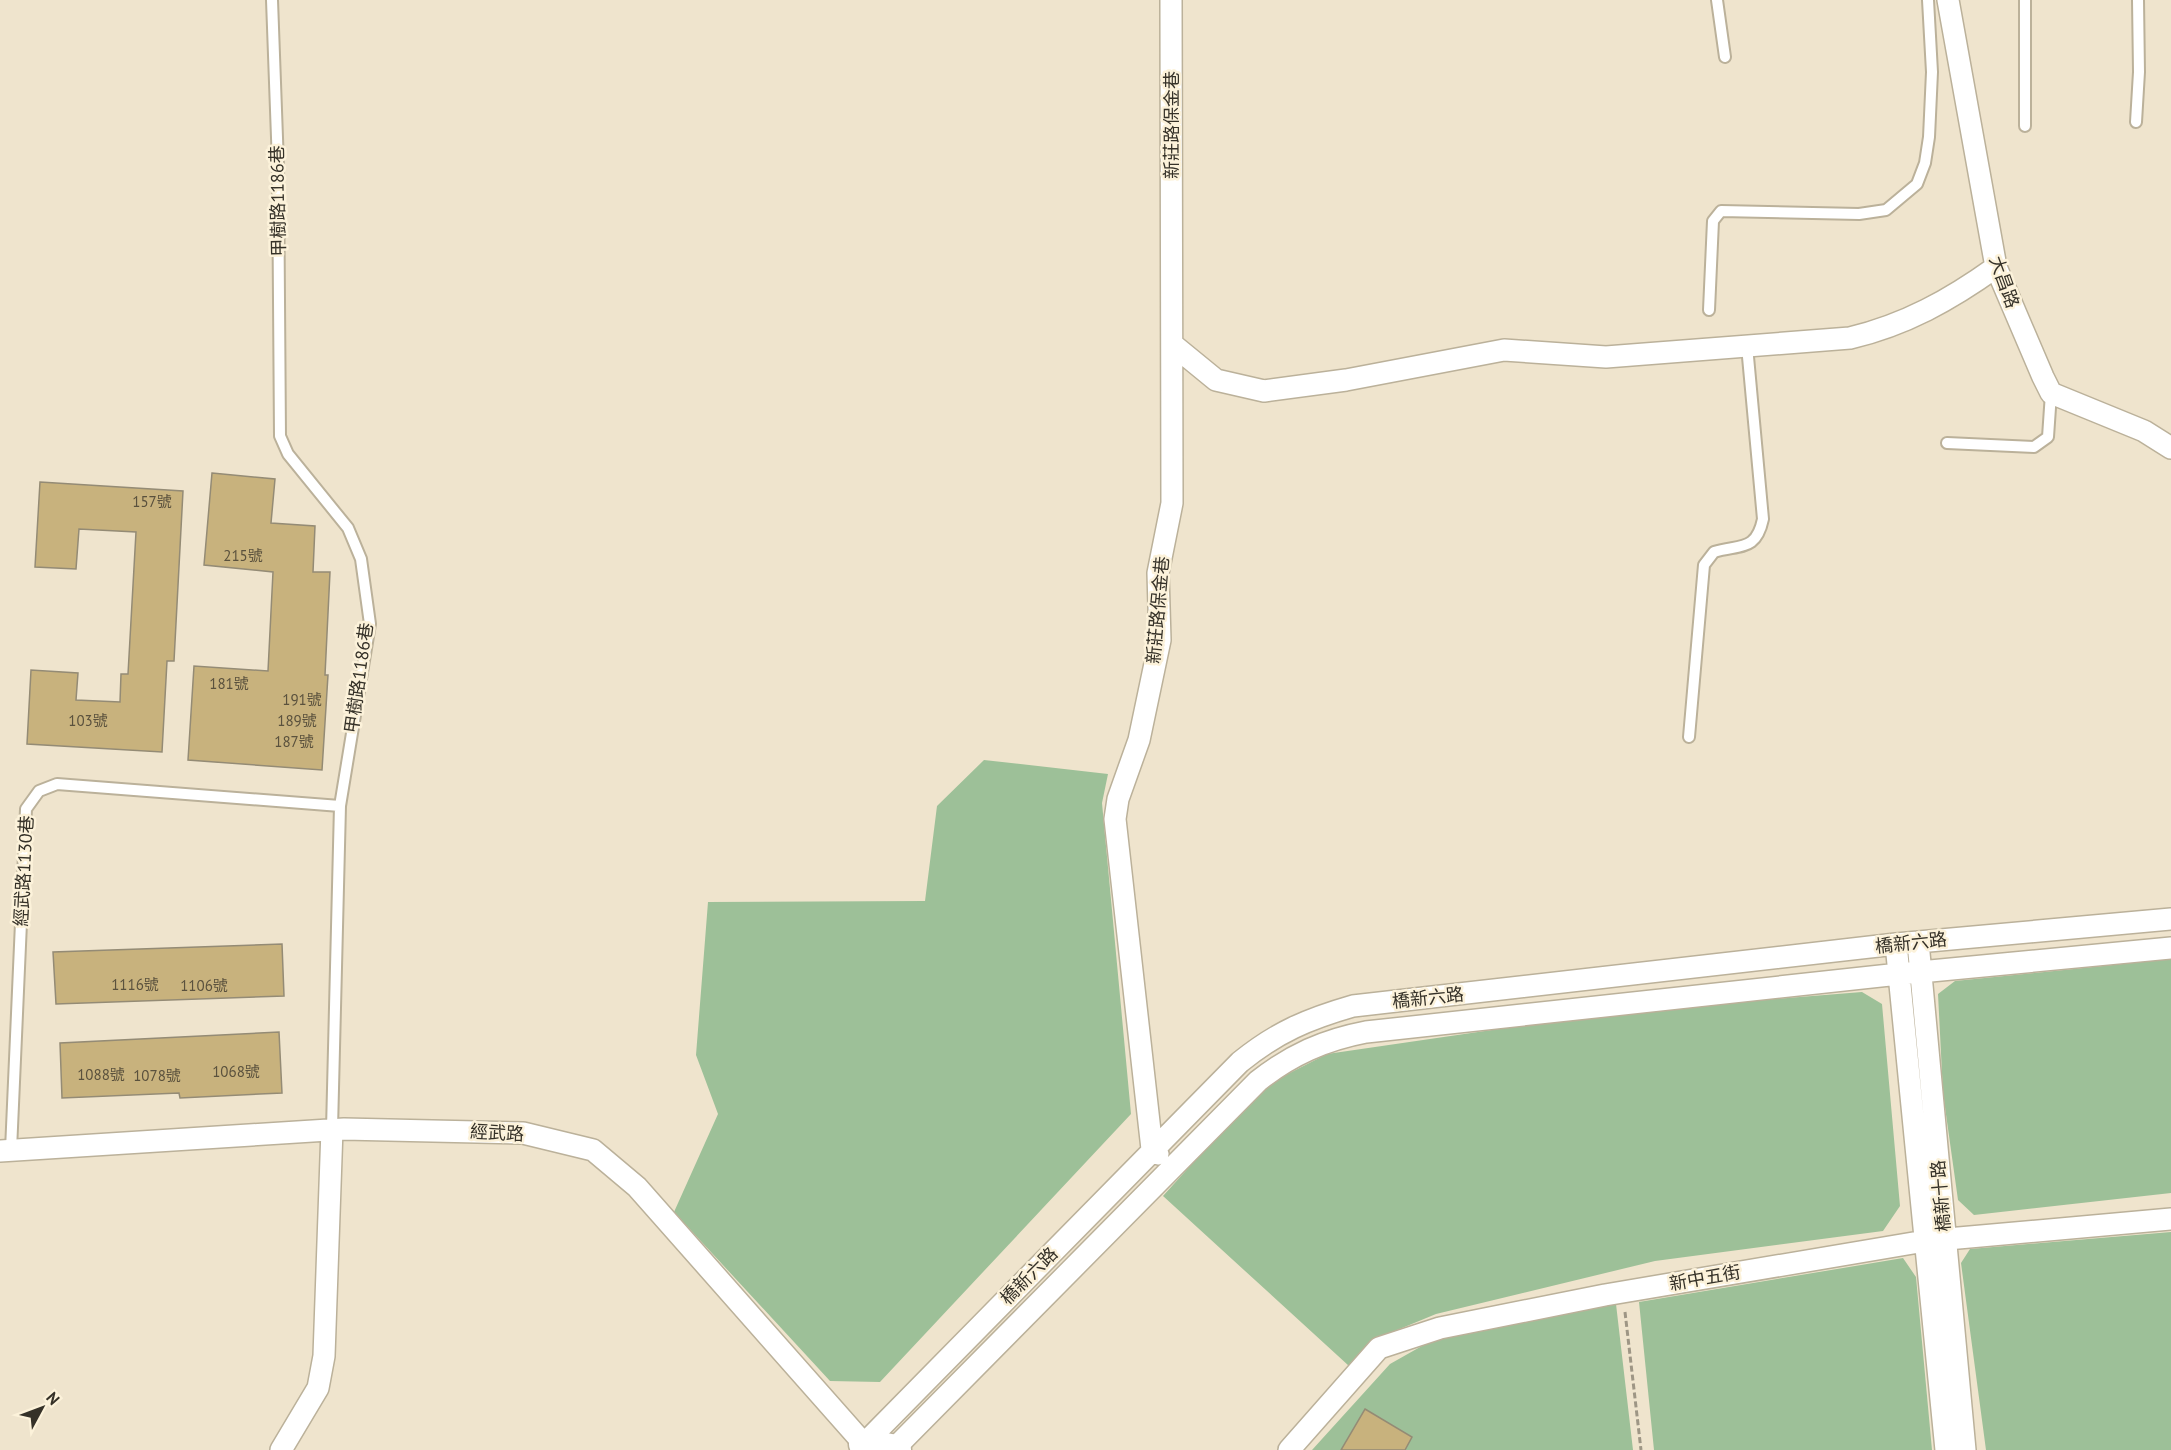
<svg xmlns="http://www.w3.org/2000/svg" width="2171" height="1450" font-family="'PT Sans','Noto Sans TC',sans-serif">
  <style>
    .green { fill: #9dc098 }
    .building { fill: #c8b27d; stroke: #948b75; stroke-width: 1.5 }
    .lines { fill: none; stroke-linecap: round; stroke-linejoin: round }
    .lane-casing { stroke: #bbb19a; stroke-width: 14 }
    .street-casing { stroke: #bbb19a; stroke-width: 24 }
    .secondary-casing { stroke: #bbb19a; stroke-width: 33 }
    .path { stroke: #9e9685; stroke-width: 3; stroke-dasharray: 6 3; stroke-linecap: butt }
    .lane { stroke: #fff; stroke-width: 10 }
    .street { stroke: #fff; stroke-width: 21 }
    .secondary { stroke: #fff; stroke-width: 30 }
    .labels { text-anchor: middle; stroke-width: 5; stroke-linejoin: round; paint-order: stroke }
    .number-label { font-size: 15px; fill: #5a513d }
    .street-label { font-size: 18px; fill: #353128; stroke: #fcf2da }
  </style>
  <rect width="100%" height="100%" fill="#efe4cd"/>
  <path class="green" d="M 984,760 L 1108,774 L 1102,803 L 1131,1114 L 880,1382 L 830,1381 L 674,1212 L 718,1114 L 696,1055 L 708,902 L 925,901 L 937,806 Z
    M 2171,959 L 2171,1193 L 1974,1215 L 1958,1200 L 1943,1093 L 1938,994 L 1955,981 Z
    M 1862,992 L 1882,1004 L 1900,1206 L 1883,1231 L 1655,1261 L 1436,1314 L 1373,1340 L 1349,1366 L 1163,1196 L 1237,1114 L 1278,1079 L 1327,1054 L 1614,1012 Z
    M 2171,1232 L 2171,1450 L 1986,1450 L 1961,1263 L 1970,1249 Z
    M 1903,1258 L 1916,1277 L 1932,1450 L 1654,1450 L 1639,1302 Z
    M 1616,1304 L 1633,1450 L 1312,1450 L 1390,1364 L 1436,1338 Z"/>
  <path class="building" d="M 212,473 L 275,479 L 271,523 L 315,526 L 313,572 L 330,572 L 325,675 L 328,675 L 322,770 L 188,760 L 194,666 L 268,671 L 273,572 L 204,565 Z
    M 40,482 L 183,491 L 174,661 L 167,661 L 162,752 L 27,744 L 31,670 L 78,673 L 76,700 L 120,702 L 121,674 L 128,674 L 136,532 L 79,529 L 76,569 L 35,567 Z
    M 282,944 L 284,996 L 56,1004 L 53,952 Z
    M 279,1032 L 282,1093 L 180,1098 L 179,1093 L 62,1098 L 60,1043 Z
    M 1365,1409 L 1412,1437 L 1405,1450 L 1341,1450 Z"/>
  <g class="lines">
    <defs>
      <path id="lane" d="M 272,0 L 278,165 L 280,436 L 288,454 L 348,528 L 361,559 L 370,624 L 340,806 L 332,1129
        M 1717,0 L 1725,57
        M 2136,122 L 2139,72 L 2138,0
        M 2025,126 L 2025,0
        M 1709,310 L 1713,221 L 1721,211 L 1859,214 L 1886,210 L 1917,184 L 1925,163 L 1929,137 L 1932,72 L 1928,0
        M 1947,443 L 2034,447 L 2048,437 L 2051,393
        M 1689,737 L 1704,565 L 1714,552 C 1740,544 1756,552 1763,519 L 1747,346
        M 11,1150 L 26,809 L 39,791 L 57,784 L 340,806"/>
      <path id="street" d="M 1948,0 L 1996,267 L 2043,377 L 2051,393 L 2144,431 L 2171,448
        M 1172,344 L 1216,380 L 1264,391 L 1346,380 L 1504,350 L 1606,357 L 1850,338 C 1905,325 1950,300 1996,267
        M 1918,942 L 1965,1450
        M 1896,944 L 1946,1450
        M 0,1151 L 344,1129 L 523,1133 L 593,1150 L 637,1187 L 864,1444 L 1240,1062 C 1277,1032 1308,1019 1353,1006 L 1896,944 L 2171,919
        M 1158,1154 L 1152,1149 L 1115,819 L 1118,799 L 1139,740 L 1160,640 L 1158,573 L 1172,503 L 1171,0
        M 895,1448 L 1258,1081 C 1291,1055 1324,1040 1366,1032 L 1899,974 L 2171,948
        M 281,1450 L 318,1388 L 324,1356 L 332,1129
        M 1289,1450 L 1379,1348 L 1440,1328 L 1605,1295 L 1925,1241 L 2171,1219"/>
      <path id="secondary" d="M 864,1444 L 896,1450"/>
    </defs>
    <use href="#lane" class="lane-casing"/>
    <use href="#street" class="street-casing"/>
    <use href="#secondary" class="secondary-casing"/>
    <path class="path" d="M 1625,1312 L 1641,1450"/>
    <use href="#lane" class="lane"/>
    <use href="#street" class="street"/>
    <use href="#secondary" class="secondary"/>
  </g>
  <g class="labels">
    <g class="number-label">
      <text x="152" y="507">157號</text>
      <text x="243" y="561">215號</text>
      <text x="229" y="689">181號</text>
      <text x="302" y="705">191號</text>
      <text x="88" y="726">103號</text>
      <text x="297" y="726">189號</text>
      <text x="294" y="747">187號</text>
      <text x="135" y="990">1116號</text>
      <text x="204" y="991">1106號</text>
      <text x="236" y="1077">1068號</text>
      <text x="101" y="1080">1088號</text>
      <text x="157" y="1081">1078號</text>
    </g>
    <g class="street-label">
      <text transform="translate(1172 125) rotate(-90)" y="6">新莊路保金巷</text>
      <text transform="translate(278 201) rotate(-91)" y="6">甲樹路1186巷</text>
      <text transform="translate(2004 282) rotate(70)" y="6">大昌路</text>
      <text transform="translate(1158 610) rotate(-85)" y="6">新莊路保金巷</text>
      <text transform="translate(359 678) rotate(-82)" y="6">甲樹路1186巷</text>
      <text transform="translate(24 871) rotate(-87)" y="6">經武路1130巷</text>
      <text transform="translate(1911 943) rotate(-6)" y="6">橋新六路</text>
      <text transform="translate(1428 998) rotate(-6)" y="6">橋新六路</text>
      <text transform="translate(497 1133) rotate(3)" y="6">經武路</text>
      <text transform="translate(1941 1196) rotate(-95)" y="6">橋新十路</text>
      <text transform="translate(1029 1276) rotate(-45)" y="6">橋新六路</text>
      <text transform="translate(1705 1278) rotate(-10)" y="6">新中五街</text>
    </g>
  </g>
  <g transform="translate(42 1408) rotate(49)" stroke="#fcf2da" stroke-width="4.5" paint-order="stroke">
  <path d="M0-4.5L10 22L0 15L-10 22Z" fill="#353128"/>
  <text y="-9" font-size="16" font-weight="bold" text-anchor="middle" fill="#353128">N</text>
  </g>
</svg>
